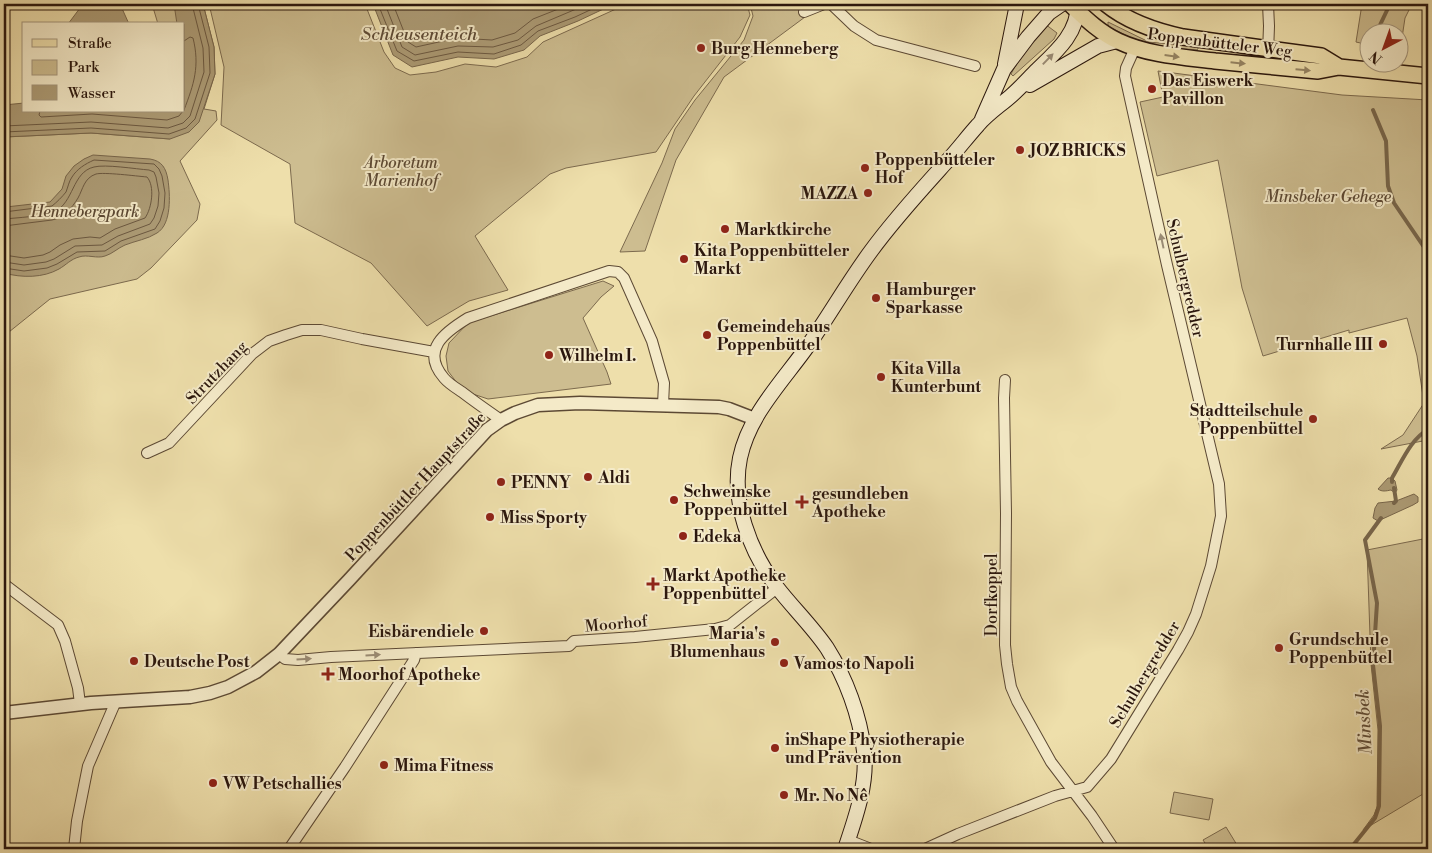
<svg xmlns="http://www.w3.org/2000/svg" width="1432" height="853" font-family="'Libre Bodoni',serif">
  <style>
    .green { fill: #cdbd90; stroke: #7c6a4e }
    .water { fill: #ac9b75; stroke: #78664b }
    .lines { fill: none; stroke-linecap: round; stroke-linejoin: round }
    .shore { stroke: #6c5941; stroke-width: 1 }
    .stream { stroke: #78664b; stroke-width: 4 }
    .minor-casing { stroke: #5c4934; stroke-width: 12 }
    .tertiary-casing { stroke: #5c4934; stroke-width: 15 }
    .secondary-casing { stroke: #2b170d; stroke-width: 16 }
    .primary-casing { stroke: #2b170d; stroke-width: 18 }
    .minor { stroke: #f4eac8; stroke-width: 10 }
    .tertiary { stroke: #f4eac8; stroke-width: 12 }
    .secondary { stroke: #f4eac8; stroke-width: 14 }
    .primary { stroke: #eedfab; stroke-width: 15 }
    .oneway { fill: #968564 }
    .oneway2 { fill: #9a8b74 }
    .poi-dot { fill: #8f2418; stroke: #f4eac8; stroke-width: 2 }
    .labels { text-anchor: middle; stroke-width: 4; stroke-linejoin: round; paint-order: stroke }
    .street-label { font-size: 16px; fill: #2b170d; stroke: #f4eac8 }
    .poi-label { font-size: 16px; font-weight: bold; fill: #2b170d; stroke: #f4eac8; text-anchor: start }
    .park-label { font-size: 16px; font-style: italic; fill: #5c4934; stroke: #f4eac8 }
    .water-label { font-size: 18px; font-style: italic; fill: #5f4c37; stroke: #f4eac8 }
  </style>
  <rect width="100%" height="100%" fill="#eedfab"/>
  <filter id="stains"><feTurbulence type="fractalNoise" baseFrequency=".004" numOctaves="4"/><feColorMatrix values="0 0 0 0 .2 0 0 0 0 .09 0 0 0 0 .02 0 0 0 .5 -.17"/></filter>
  <radialGradient id="worn" r=".72"><stop offset=".6" stop-color="#630" stop-opacity="0"/><stop offset="1" stop-color="#630" stop-opacity=".3"/></radialGradient>
  <path class="green" d="M 152,4 L 203,4 L 214,47 L 215,74 L 204,109 L 216,111 L 217,120 L 180,161 L 200,204 L 197,220 L 151,268 L 137,279 L 50,299 L 4,336 L 4,137 L 91,133 L 170,139 L 184,111 L 184,24 L 158,24 Z
    M 209,4 L 365,4 L 384,52 L 395,68 L 410,75 L 436,72 L 465,64 L 496,67 L 527,57 L 543,42 L 627,4 L 747,4 L 750,15 L 740,37 L 694,96 L 656,152 L 566,168 L 550,174 L 475,236 L 508,290 L 469,301 L 427,326 L 371,263 L 295,223 L 290,164 L 221,125 L 224,67 Z
    M 750,4 L 802,4 L 805,17 L 724,77 L 676,160 L 645,251 L 620,252 L 662,163 L 675,129 L 695,100 L 744,40 L 753,16 Z
    M 1362,4 L 1412,4 L 1405,18 L 1400,51 L 1400,32 L 1370,32 L 1369,45 L 1356,42 Z
    M 1108,22 L 1149,42 L 1199,47 L 1197,50 L 1144,45 L 1108,26 Z
    M 1045,24 L 1057,33 L 1054,39 L 1013,76 L 1011,74 L 1020,57 Z
    M 1158,71 L 1342,95 L 1428,100 L 1428,440 L 1381,449 L 1403,435 L 1424,403 L 1417,356 L 1407,318 L 1349,333 L 1349,330 L 1263,356 L 1242,288 L 1218,160 L 1157,176 L 1140,102 L 1163,97 Z
    M 603,281 L 614,286 L 601,297 L 583,318 L 607,372 L 611,384 L 488,399 L 467,392 L 457,383 L 448,371 L 446,356 L 449,343 L 468,323 Z
    M 1428,538 L 1428,791 L 1363,830 L 1374,815 L 1377,807 L 1378,730 L 1371,664 L 1367,550 Z
    M 1174,792 L 1213,799 L 1209,820 L 1170,813 Z
    M 1226,827 L 1237,845 L 1230,849 L 1209,849 L 1203,840 Z"/>
  <path class="water" d="M 83,4 L 120,4 L 129,24 L 68,24 Z
    M 174,4 L 203,4 L 214,47 L 215,74 L 199,122 L 189,132 L 170,139 L 91,133 L 4,137 L 4,105 L 24,103 L 24,111 L 184,111 L 184,24 L 177,24 Z
    M 373,4 L 614,4 L 578,21 L 540,36 L 524,50 L 494,59 L 458,57 L 412,67 L 393,55 Z
    M 93,155 L 150,159 C 162,161 166,168 168,180 C 170,194 172,224 157,233 C 148,239 135,241 125,245 C 118,248 112,254 105,256 C 97,259 87,254 79,257 C 71,259 66,265 59,269 C 43,278 22,278 4,273 L 4,208 L 6,207 L 50,202 L 62,189 L 66,176 L 74,166 L 84,159 Z
    M 1388,478 L 1392,478 L 1395,481 L 1397,490 L 1395,493 L 1391,490 C 1386,491 1382,492 1378,489 Z
    M 1414,494 L 1418,497 L 1418,502 L 1413,505 L 1378,521 L 1373,518 L 1375,508 L 1378,503 L 1396,501 Z"/>
  <g class="lines">
    <path class="shore" d="M 378,4 L 397,51 L 414,61 L 458,52 L 494,54 L 521,45 L 538,31 L 575,17 L 603,4
      M 385,4 L 402,47 L 415,55 L 458,46 L 493,47 L 518,40 L 536,26 L 588,4
      M 393,4 L 408,42 L 416,47 L 457,38 L 492,40 L 515,33 L 533,19 L 571,4
      M 184,41 L 190,37 L 193,38 C 200,66 194,84 184,110
      M 40,111 L 39,115 L 41,117 L 92,114 L 167,120 L 179,116 L 183,111
      M 4,126 L 91,122 L 168,128 L 183,123 L 190,116 L 204,72 L 203,48 L 192,4
      M 4,132 L 91,128 L 169,134 L 186,128 L 195,119 L 210,73 L 209,47 L 198,4
      M 4,212 L 52,206 C 57,202 62,197 66,192 C 68,187 69,181 72,177 C 77,169 85,164 94,160 L 154,164 L 159,169 L 162,176 L 165,193 L 164,208 L 160,221 L 155,229 L 121,241 L 105,251 L 77,252 L 57,264 L 47,268 L 24,271 L 4,268
      M 4,219 C 15,218 45,216 54,212 C 74,203 72,172 94,167 C 105,164 136,169 149,170 L 154,172 L 156,177 L 159,193 L 158,206 L 154,218 L 150,224 L 118,236 L 102,245 L 75,246 L 54,259 L 46,262 L 24,265 L 4,262
      M 4,226 L 52,220 C 63,218 72,208 78,198 C 83,189 84,178 96,174 C 104,172 136,176 147,177 C 155,186 152,208 145,218 L 115,229 L 100,238 L 90,237 L 73,239 L 60,245 L 50,252 L 43,255 L 24,258 L 4,255"/>
    <path class="stream" d="M 1378,32 L 1380,25 L 1390,4
      M 1373,110 L 1386,141 L 1388,186 L 1394,203 L 1428,253
      M 1392,482 L 1392,478 C 1401,463 1412,437 1428,430
      M 1394,488 L 1396,501 L 1394,503
      M 1350,849 L 1375,818 L 1379,806 L 1380,726 L 1373,665 L 1377,603 L 1365,540 L 1381,518"/>
    <defs>
      <path id="minor" d="M 831,4 L 854,26 L 876,40 L 975,66
        M 804,12 L 824,4
        M 1268,53 L 1269,26 L 1268,4
        M 1005,380 L 1004,398 L 1006,513 L 1005,645 L 1007,664 L 1011,687 L 1017,701 L 1051,762 L 1092,816 L 1114,849
        M 501,420 C 488,411 475,402 462,392 C 456,388 449,384 444,378 C 420,350 445,332 468,318 L 609,271 L 618,272 L 624,278 L 652,341 L 664,383 L 663,405
        M 147,453 L 169,443 L 252,354 L 269,341 L 286,335 L 302,330 L 321,330 L 362,339 L 434,352
        M 4,584 L 58,625 L 65,641 L 78,688 L 80,704
        M 279,654 L 285,659 L 298,660 L 331,657 L 569,646 L 574,641 L 635,637 L 715,629 L 730,625 L 777,588
        M 848,840 L 871,849
        M 74,849 L 77,821 L 88,766 L 116,701
        M 289,849 L 345,767 L 414,660 L 416,653
        M 925,849 L 958,834 L 1055,796 L 1087,787 L 1111,759 L 1178,650 L 1188,632 L 1196,614 L 1211,566 L 1221,516 L 1219,484 L 1167,265 L 1125,76 L 1126,68 L 1135,48"/>
      <path id="tertiary" d="M 4,713 L 91,703 L 190,697 L 210,693 L 228,687 L 256,672 L 279,654 L 349,580 L 487,430 L 501,420 L 515,413 L 538,405 L 580,403 L 719,407 L 729,409 L 755,419"/>
      <path id="secondary" d="M 1005,64 L 1017,4
        M 1030,85 L 1098,46 L 1117,41
        M 982,119 L 1004,69 L 1028,37 L 1049,13 L 1062,4
        M 845,849 C 855,819 868,784 864,751 C 860,716 846,678 827,648 C 812,626 792,607 776,586 C 750,551 731,502 740,458 C 749,415 782,382 807,347 C 829,316 848,282 871,251 C 895,218 922,189 949,159 C 959,148 968,136 978,125 C 988,113 1001,105 1012,95 C 1021,87 1029,78 1037,70 C 1057,51 1078,33 1078,4"/>
      <path id="primary" d="M 1070,4 C 1085,18 1099,32 1118,41 C 1148,55 1182,57 1215,61 C 1249,64 1284,68 1318,71 L 1339,67 L 1428,76
        M 1106,4 C 1128,22 1155,31 1183,37 L 1321,56 L 1339,67"/>
    </defs>
    <use href="#minor" class="minor-casing"/>
    <use href="#tertiary" class="tertiary-casing"/>
    <use href="#secondary" class="secondary-casing"/>
    <use href="#primary" class="primary-casing"/>
    <use href="#minor" class="minor"/>
    <use href="#tertiary" class="tertiary"/>
    <use href="#secondary" class="secondary"/>
    <use href="#primary" class="primary"/>
  </g>
  <defs><path id="oneway-solid" d="M-6-.8H1V-3.2L6.5 0L1 3.2V.8H-6Z" transform="scale(1.25)"/></defs>
  <g class="oneway">
    <use href="#oneway-solid" transform="translate(1172 56) rotate(8)"/>
    <use href="#oneway-solid" transform="translate(1238 63) rotate(6)"/>
    <use href="#oneway-solid" transform="translate(1303 70) rotate(5)"/>
  </g>
  <g class="oneway2">
    <use href="#oneway-solid" transform="translate(1048 59) rotate(-46)"/>
    <use href="#oneway-solid" transform="translate(1162 241) rotate(-102)"/>
    <use href="#oneway-solid" transform="translate(373 655) rotate(-3)"/>
    <use href="#oneway-solid" transform="translate(304 659) rotate(-4)"/>
  </g>
  <g class="poi-dot">
    <circle cx="701" cy="48" r="5"/>
    <circle cx="1152" cy="89" r="5"/>
    <circle cx="1020" cy="150" r="5"/>
    <circle cx="865" cy="168" r="5"/>
    <circle cx="868" cy="193" r="5"/>
    <circle cx="725" cy="229" r="5"/>
    <circle cx="684" cy="259" r="5"/>
    <circle cx="876" cy="298" r="5"/>
    <circle cx="707" cy="335" r="5"/>
    <circle cx="1383" cy="344" r="5"/>
    <circle cx="549" cy="355" r="5"/>
    <circle cx="881" cy="377" r="5"/>
    <circle cx="1313" cy="419" r="5"/>
    <circle cx="588" cy="477" r="5"/>
    <circle cx="501" cy="482" r="5"/>
    <circle cx="674" cy="500" r="5"/>
    <path d="M799.5 494.5h5v5h5v5h-5v5h-5v-5h-5v-5h5z"/>
    <circle cx="490" cy="517" r="5"/>
    <circle cx="683" cy="536" r="5"/>
    <path d="M650.5 576.5h5v5h5v5h-5v5h-5v-5h-5v-5h5z"/>
    <circle cx="484" cy="631" r="5"/>
    <circle cx="775" cy="642" r="5"/>
    <circle cx="1279" cy="648" r="5"/>
    <circle cx="134" cy="661" r="5"/>
    <circle cx="784" cy="663" r="5"/>
    <path d="M325.5 666.5h5v5h5v5h-5v5h-5v-5h-5v-5h5z"/>
    <circle cx="775" cy="748" r="5"/>
    <circle cx="384" cy="765" r="5"/>
    <circle cx="213" cy="783" r="5"/>
    <circle cx="784" cy="795" r="5"/>
  </g>
  <g class="labels">
    <g class="street-label">
      <text transform="translate(1220 42) rotate(7)" y="6">Poppenbütteler Weg</text>
      <text transform="translate(1186 278) rotate(77)" y="6">Schulbergredder</text>
      <text transform="translate(216 372) rotate(-46)" y="6">Strutzhang</text>
      <text transform="translate(415 486) rotate(-47)" y="6">Poppenbüttler Hauptstraße</text>
      <text transform="translate(991 595) rotate(-90)" y="6">Dorfkoppel</text>
      <text transform="translate(616 623) rotate(-5)" y="6">Moorhof</text>
      <text transform="translate(1144 674) rotate(-59)" y="6">Schulbergredder</text>
    </g>
    <g class="poi-label">
      <text x="711" y="54">Burg Henneberg</text>
      <text x="1162" y="86">Das Eiswerk<tspan x="1162" dy="18">Pavillon</tspan></text>
      <text x="1030" y="156">JOZ BRICKS</text>
      <text x="875" y="165">Poppenbütteler<tspan x="875" dy="18">Hof</tspan></text>
      <text x="858" y="199" text-anchor="end">MAZZA</text>
      <text x="735" y="235">Marktkirche</text>
      <text x="694" y="256">Kita Poppenbütteler<tspan x="694" dy="18">Markt</tspan></text>
      <text x="886" y="295">Hamburger<tspan x="886" dy="18">Sparkasse</tspan></text>
      <text x="717" y="332">Gemeindehaus<tspan x="717" dy="18">Poppenbüttel</tspan></text>
      <text x="1373" y="350" text-anchor="end">Turnhalle III</text>
      <text x="559" y="361">Wilhelm I.</text>
      <text x="891" y="374">Kita Villa<tspan x="891" dy="18">Kunterbunt</tspan></text>
      <text x="1303" y="416" text-anchor="end">Stadtteilschule<tspan x="1303" dy="18">Poppenbüttel</tspan></text>
      <text x="598" y="483">Aldi</text>
      <text x="511" y="488">PENNY</text>
      <text x="684" y="497">Schweinske<tspan x="684" dy="18">Poppenbüttel</tspan></text>
      <text x="812" y="499">gesundleben<tspan x="812" dy="18">Apotheke</tspan></text>
      <text x="500" y="523">Miss Sporty</text>
      <text x="693" y="542">Edeka</text>
      <text x="663" y="581">Markt Apotheke<tspan x="663" dy="18">Poppenbüttel</tspan></text>
      <text x="474" y="637" text-anchor="end">Eisbärendiele</text>
      <text x="765" y="639" text-anchor="end">Maria's<tspan x="765" dy="18">Blumenhaus</tspan></text>
      <text x="1289" y="645">Grundschule<tspan x="1289" dy="18">Poppenbüttel</tspan></text>
      <text x="144" y="667">Deutsche Post</text>
      <text x="794" y="669">Vamos to Napoli</text>
      <text x="338" y="680">Moorhof Apotheke</text>
      <text x="785" y="745">inShape Physiotherapie<tspan x="785" dy="18">und Prävention</tspan></text>
      <text x="394" y="771">Mima Fitness</text>
      <text x="223" y="789">VW Petschallies</text>
      <text x="794" y="801">Mr. No Nê</text>
    </g>
    <g class="park-label">
      <text x="401" y="168">Arboretum<tspan x="401" dy="18">Marienhof</tspan></text>
      <text x="1328" y="202">Minsbeker Gehege</text>
      <text x="85" y="217">Hennebergpark</text>
    </g>
    <g class="water-label">
      <text x="419" y="40">Schleusenteich</text>
      <text transform="translate(1364 722) rotate(-93)" y="6">Minsbek</text>
    </g>
  </g>
  <rect width="1432" height="853" fill="none" stroke="#eedfab" stroke-width="20"/>
  <rect x="5" y="5" width="1422" height="843" fill="none" stroke="#2b170d" stroke-width="2.5"/>
  <rect x="10" y="10" width="1412" height="833" fill="none" stroke="#2b170d"/>
  <rect x="22" y="22" width="162" height="90" fill="#f4eac8" stroke="#a4967d"/>
  <rect x="32" y="39" width="25" height="8" fill="#eedfab" stroke="#a4967d"/>
  <text x="68" y="48" font-size="15" fill="#2b170d">Straße</text>
  <rect x="32" y="60" width="25" height="15" fill="#cdbd90" stroke="#a4967d"/>
  <text x="68" y="72" font-size="15" fill="#2b170d">Park</text>
  <rect x="32" y="85" width="25" height="15" fill="#ac9b75" stroke="#a4967d"/>
  <text x="68" y="98" font-size="15" fill="#2b170d">Wasser</text>
  <g transform="translate(1384 48) rotate(221)"><circle r="24" fill="#f4eac8" stroke="#a4967d"/>
  <path d="M0-4L9 19L0 12L-9 19Z" fill="#8f2418"/>
  <text y="-8" font-size="14" font-weight="bold" text-anchor="middle" fill="#2b170d">N</text>
  </g>
  <rect width="100%" height="100%" filter="url(#stains)"/>
  <rect width="100%" height="100%" fill="url(#worn)"/>
</svg>
